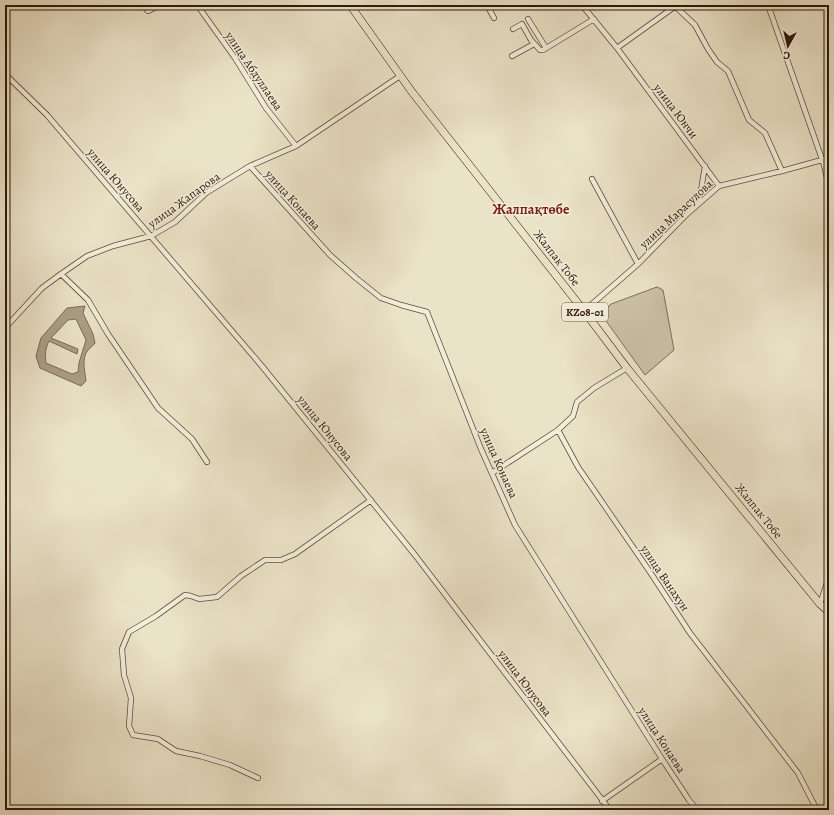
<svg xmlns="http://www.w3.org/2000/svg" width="834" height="815" font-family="Alegreya,serif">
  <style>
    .green { fill: #cbc1a7; stroke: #7c6d56 }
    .water { fill: #aa9e86; stroke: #786953; fill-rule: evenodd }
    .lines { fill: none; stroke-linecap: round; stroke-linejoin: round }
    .minor-casing { stroke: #5c4c36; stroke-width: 6 }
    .primary-casing { stroke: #2c1906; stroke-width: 8 }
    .minor { stroke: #f2eddb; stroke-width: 4.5 }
    .primary { stroke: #ebe3c8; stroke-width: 7 }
    .labels { text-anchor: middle; stroke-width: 3; stroke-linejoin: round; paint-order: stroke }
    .shield { fill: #f2eddb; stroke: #675946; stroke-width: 1 }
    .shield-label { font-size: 11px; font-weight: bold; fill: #2c1906 }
    .street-label { font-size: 12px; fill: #2c1906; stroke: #f2eddb }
    .quarter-label { font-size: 14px; font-weight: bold; fill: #7a1f14; stroke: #f2eddb }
  </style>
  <rect width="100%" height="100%" fill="#ebe3c8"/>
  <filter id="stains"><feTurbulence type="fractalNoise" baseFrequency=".005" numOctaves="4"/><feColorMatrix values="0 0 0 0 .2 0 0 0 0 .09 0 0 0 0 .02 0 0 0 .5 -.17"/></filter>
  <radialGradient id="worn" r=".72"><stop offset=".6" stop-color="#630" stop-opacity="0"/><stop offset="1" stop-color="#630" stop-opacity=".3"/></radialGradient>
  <path class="green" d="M 657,287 L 663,290 L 674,350 L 645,375 L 601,314 L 611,304 Z"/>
  <path class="water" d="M 85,306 L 83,313 L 93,334 L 95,343 C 93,346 90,348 88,350 C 81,359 85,371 86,381 L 81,386 L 40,368 L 36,356 L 41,338 L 67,308 ZM 76,319 L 86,340 L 79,363 L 78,372 L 72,374 L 46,363 C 45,354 45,349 49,341 L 77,354 L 78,349 L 51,338 L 68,320 Z"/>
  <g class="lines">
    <defs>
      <path id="minor" d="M 143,5 L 148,11 L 160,5
        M 199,5 L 200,9 L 235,58 L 266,108 L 296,146
        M 487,5 L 494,18
        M 582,5 L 617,48 L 719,186
        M 768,5 L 824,165 L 829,187
        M 675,6 L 695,25 L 708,49 L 717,62 L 728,71 L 749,120 L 765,133 L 782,171
        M 528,19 L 546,48
        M 513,29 L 522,24 L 531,40 L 540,50 L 543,50 L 594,19
        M 617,48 L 677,5
        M 512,56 L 534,44
        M 5,74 L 47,115 L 261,365 L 415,555 L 610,810
        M 250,166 L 330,255 L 356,278 L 381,298 L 401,305 L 427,312 L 481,449 L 515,525 L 662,759 L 689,800 L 697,810
        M 592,179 L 638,264
        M 697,205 L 701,190 L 705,166
        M 61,274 L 88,300 L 108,334 L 158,408 L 192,439 L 207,462
        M 584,311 L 638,264 L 687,214 L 719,186 L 782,171 L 829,158
        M 5,328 L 42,288 L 61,274 L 87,256 L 113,246 L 151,236 L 175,222 L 206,193 L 250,166 L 296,146 L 400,76
        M 627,368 L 594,388 L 577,402 L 573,416 L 558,430 L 578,467 L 650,572 L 690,633 L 798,773 L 817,810
        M 492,473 L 558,430
        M 820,604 L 829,577
        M 258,778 L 230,765 L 200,756 L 176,751 L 158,739 L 133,735 L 129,726 L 131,698 L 124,675 L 122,649 L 129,632 L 156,616 L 185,595 L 191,596 L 199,599 L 217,597 L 241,576 L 265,560 L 281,560 L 295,554 L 371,500
        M 602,801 L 662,759"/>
      <path id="primary" d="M 350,5 L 412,92 L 584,311 L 627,368 L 820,604 L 829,612"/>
    </defs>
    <use href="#minor" class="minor-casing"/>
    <use href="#primary" class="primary-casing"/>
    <use href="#minor" class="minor"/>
    <use href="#primary" class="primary"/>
  </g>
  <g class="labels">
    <rect class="shield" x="562" y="303" width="46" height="18" rx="3"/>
    <g class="shield-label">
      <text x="585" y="316">KZ08-01</text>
    </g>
    <g class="street-label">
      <text transform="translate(254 71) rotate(56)" y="4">улица Абдуллаева</text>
      <text transform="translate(676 111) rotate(53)" y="4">улица Юнчи</text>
      <text transform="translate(116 180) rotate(49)" y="4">улица Юнусова</text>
      <text transform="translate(184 200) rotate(-36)" y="4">улица Жапарова</text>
      <text transform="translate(293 200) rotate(48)" y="4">улица Конаева</text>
      <text transform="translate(676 214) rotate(-43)" y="4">улица Марасулова</text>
      <text transform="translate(557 258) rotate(52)" y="4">Жалпак Тобе</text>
      <text transform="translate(325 428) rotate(51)" y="4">улица Юнусова</text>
      <text transform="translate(499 463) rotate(66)" y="4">улица Конаева</text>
      <text transform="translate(759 511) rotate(51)" y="4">Жалпак Тобе</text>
      <text transform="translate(665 578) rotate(56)" y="4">улица Ванахун</text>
      <text transform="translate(525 683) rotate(53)" y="4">улица Юнусова</text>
      <text transform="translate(662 740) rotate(57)" y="4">улица Конаева</text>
    </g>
    <g class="quarter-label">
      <text x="531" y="214">Жалпақтөбе</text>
    </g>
  </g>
  <rect width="834" height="815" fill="none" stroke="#ebe3c8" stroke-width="20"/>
  <rect x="6" y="6" width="822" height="803" fill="none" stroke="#2c1906" stroke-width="2"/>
  <rect x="10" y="10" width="814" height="795" fill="none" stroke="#2c1906"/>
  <g transform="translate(788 46) rotate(188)" stroke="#f2eddb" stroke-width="3" paint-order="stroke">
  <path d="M0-3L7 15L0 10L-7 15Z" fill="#2c1906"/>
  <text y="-6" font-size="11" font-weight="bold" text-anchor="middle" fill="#2c1906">С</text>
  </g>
  <rect width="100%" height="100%" filter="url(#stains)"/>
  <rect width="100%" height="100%" fill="url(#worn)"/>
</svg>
